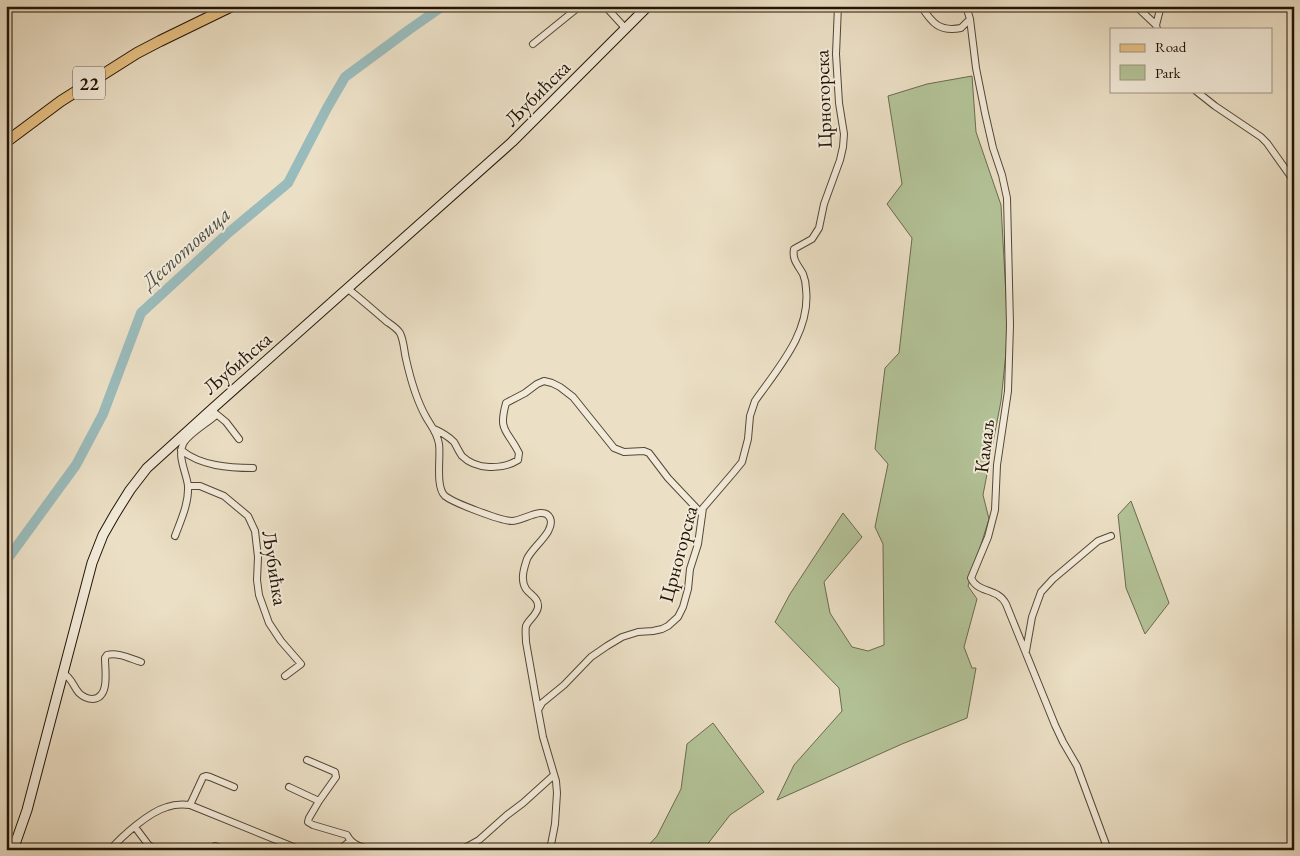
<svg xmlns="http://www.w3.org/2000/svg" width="1300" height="856" font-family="'EB Garamond',serif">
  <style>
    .green { fill: #b3c297; stroke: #6a6b4e }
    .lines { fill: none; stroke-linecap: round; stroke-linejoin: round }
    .river { stroke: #9abbbb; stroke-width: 10 }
    .street-casing { stroke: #544735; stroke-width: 8 }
    .secondary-casing { stroke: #221405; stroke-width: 11 }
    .primary-casing { stroke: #221405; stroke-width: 12 }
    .street { stroke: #f2ead9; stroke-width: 6 }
    .secondary { stroke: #f2ead9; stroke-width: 9 }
    .primary { stroke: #e6c082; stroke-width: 10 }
    .labels { text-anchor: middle; stroke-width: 4; stroke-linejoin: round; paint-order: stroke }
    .shield { fill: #f2ead9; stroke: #605445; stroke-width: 1 }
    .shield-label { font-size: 19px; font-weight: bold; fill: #221405 }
    .street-label { font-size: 20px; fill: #221405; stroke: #f2ead9 }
    .water-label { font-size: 21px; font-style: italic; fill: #4c4e45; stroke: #f2ead9 }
  </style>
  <rect width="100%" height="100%" fill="#ebdfc5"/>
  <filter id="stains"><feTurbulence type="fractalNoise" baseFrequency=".004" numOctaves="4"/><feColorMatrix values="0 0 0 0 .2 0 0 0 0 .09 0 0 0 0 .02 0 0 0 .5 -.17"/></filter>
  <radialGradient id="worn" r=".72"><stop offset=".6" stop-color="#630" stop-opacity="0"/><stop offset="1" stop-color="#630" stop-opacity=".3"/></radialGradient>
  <path class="green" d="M 972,76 L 976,132 L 1001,205 L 1008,333 L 1001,401 L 983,495 L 989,519 L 968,586 L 977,599 L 964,647 L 972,668 L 976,668 L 967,718 L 902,744 L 777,800 L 794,765 L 842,711 L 839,688 L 775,622 L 790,594 L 843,513 L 862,537 L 824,582 L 830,613 L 852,647 L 868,651 L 884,645 L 883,544 L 875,527 L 888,464 L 875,449 L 885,368 L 899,353 L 912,238 L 887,204 L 902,184 L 888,96 L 927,84 Z
    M 1131,501 L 1169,603 L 1145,634 L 1126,588 L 1118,515 Z
    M 713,723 L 764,792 L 730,815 L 703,850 L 644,850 L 657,836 L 681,789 L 687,744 Z"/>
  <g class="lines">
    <path class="river" d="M 6,561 L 76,465 L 103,414 L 141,313 L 227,234 L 288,183 L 327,108 L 345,77 L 410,29 L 443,6"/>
    <defs>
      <path id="street" d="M 605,6 L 626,29
        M 921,6 C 932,23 939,32 961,28 L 970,19
        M 966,6 L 970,19 L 976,68 L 985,113 L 993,148 L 1002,175 L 1007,198 L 1010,325 L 1008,391 L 997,465 L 995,510 L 988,537 L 971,578 C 978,594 997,587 1006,604 L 1055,725 L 1063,742 L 1077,766 L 1108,850
        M 1136,6 L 1156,25 L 1157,29
        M 1156,25 L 1161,6
        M 533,44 L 580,6
        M 1196,91 L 1215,106 L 1261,137 L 1267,143 L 1294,181
        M 348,289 C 361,299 373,310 386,321 C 390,324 397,328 400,333 C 404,341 404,351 406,359 C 410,377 417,401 426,417 C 431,426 437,432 439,444 C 441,456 435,487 445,496 C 454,503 501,521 512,521 C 523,521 544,505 550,518 C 556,531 532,547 527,559 C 524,568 520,580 526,589 C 530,595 539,598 538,607 C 537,615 529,619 526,626 C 525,631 526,637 526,642 L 538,710
        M 215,413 L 226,422 L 239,439
        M 434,429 C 441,432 448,436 454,442 C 457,447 459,452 462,456 C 476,470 502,470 518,460 L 519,453 C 507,429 498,432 506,403 L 525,393 L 537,384 L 544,381 L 552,383 L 560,387 L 573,397 L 614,448 L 624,452 L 644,451 L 649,453 L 668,478 L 702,514
        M 181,450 C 201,466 229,468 253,468
        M 188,486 L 200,486 L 224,496 L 248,516 L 255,531 L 258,557 L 257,580 L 259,595 L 269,623 L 281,641 L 301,664 L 285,676
        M 175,536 C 181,520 189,503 188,486 C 187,474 177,457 183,444 C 188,434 206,424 215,416 L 215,413 L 212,409
        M 1026,651 L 1032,617 L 1041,592 L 1053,579 L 1098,541 L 1111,536
        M 62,672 C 73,679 72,685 79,693 C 83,697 88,699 93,699 C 110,697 105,671 105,658 L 107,655 C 118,652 131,659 141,662
        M 307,760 L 335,772 L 336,777 L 319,801
        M 289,787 L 319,801 L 309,818 L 308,822 L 313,825 L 347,835 C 352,845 361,847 372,850
        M 190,805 L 203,777 L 206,776 L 210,777 L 234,787
        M 135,827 L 147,843 L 154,850
        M 215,846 L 226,850
        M 110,850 C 122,836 149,812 167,807 C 175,804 182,804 190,805 L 301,850
        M 339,850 L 350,841
        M 461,850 L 479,840 L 507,815 L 523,803 L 554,775
        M 550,850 L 555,824 L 557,793 L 556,781 L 543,737 L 538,710 L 542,703 L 564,685 L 591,657 L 607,646 L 622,637 L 638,632 L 653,631 L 662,629 L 668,626 L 678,617 L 683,607 L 688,589 L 690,569 L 698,544 L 703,508 L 733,473 L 742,462 L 748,439 L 750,416 L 755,401 C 778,368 811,332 806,289 C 806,284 805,279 803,274 C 798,265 792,260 794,249 L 812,239 L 819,228 L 824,204 L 840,160 L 843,147 L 844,134 L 839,103 L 836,54 L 838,6"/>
      <path id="secondary" d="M 13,850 L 27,810 L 92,563 L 103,535 L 115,514 L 130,490 L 147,468 L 212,409 L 512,142 L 648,6"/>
      <path id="primary" d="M 6,142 L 61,101 L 137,53 L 160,41 L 232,6"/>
    </defs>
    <use href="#street" class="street-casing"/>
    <use href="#secondary" class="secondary-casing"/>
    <use href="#primary" class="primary-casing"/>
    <use href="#street" class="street"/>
    <use href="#secondary" class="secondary"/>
    <use href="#primary" class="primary"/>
  </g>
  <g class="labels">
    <rect class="shield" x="73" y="66.5" width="32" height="33" rx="4"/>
    <g class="shield-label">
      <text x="89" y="90">22</text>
    </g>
    <g class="street-label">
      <text transform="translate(537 93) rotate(-45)" y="7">Љубићска</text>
      <text transform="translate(823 99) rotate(-92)" y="7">Црногорска</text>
      <text transform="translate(237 363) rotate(-41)" y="7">Љубићска</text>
      <text transform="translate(984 446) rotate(-83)" y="7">Камаљ</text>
      <text transform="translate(678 554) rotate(-75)" y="7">Црногорска</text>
      <text transform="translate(275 568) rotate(81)" y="7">Љубићка</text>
    </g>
    <g class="water-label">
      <text transform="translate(186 248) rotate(-42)" y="7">Деспотовица</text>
    </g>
  </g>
  <rect width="1300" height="856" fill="none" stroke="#ebdfc5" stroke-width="25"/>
  <rect x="8" y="8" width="1285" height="841" fill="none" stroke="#221405" stroke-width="2.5"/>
  <rect x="12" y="12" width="1275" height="831" fill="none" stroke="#221405"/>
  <rect x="1110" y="28" width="162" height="65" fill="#f2ead9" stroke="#9f9484"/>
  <rect x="1120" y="44" width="25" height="8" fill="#e6c082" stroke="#9f9484"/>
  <text x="1155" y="52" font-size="15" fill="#221405">Road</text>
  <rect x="1120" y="65" width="25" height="15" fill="#b3c297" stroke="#9f9484"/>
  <text x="1155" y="78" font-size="15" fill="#221405">Park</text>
  <rect width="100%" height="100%" filter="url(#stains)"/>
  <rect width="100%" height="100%" fill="url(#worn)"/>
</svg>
